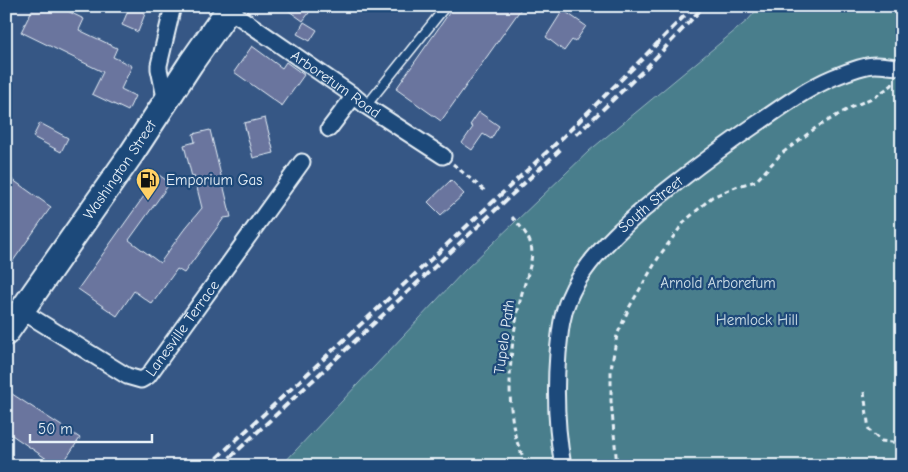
<svg xmlns="http://www.w3.org/2000/svg" width="908" height="472" font-family="'Comic Neue',sans-serif">
  <style>
    .green { fill: #497e8c; stroke: #98b8c2 }
    .building { fill: #6b759e; stroke: #e8f1f8 }
    .lines { fill: none; stroke-linecap: round; stroke-linejoin: round }
    .service-casing { stroke: #e8f1f8; stroke-width: 11 }
    .minor-casing { stroke: #e8f1f8; stroke-width: 19 }
    .primary-casing { stroke: #e8f1f8; stroke-width: 28 }
    .path { stroke: #e8f1f8; stroke-width: 3; stroke-dasharray: 5 4; stroke-linecap: butt }
    .service { stroke: #1f4a7a; stroke-width: 8 }
    .minor { stroke: #1f4a7a; stroke-width: 15 }
    .primary { stroke: #1f4a7a; stroke-width: 24 }
    .rail { stroke: #e8f1f8; stroke-width: 4; stroke-dasharray: 8 4; stroke-linecap: butt }
    .labels { text-anchor: middle; stroke-width: 4.5; stroke-linejoin: round; paint-order: stroke }
    .street-label { font-size: 15px; fill: #e8f1f8; stroke: #1f4a7a }
    .poi-label { font-size: 15px; fill: #e8f1f8; stroke: #1f4a7a; text-anchor: start }
    .park-label { font-size: 15px; fill: #d0e0e8; stroke: #1f4a7a }
  </style>
  <rect width="100%" height="100%" fill="#365785"/>
  <filter id="ink" filterUnits="userSpaceOnUse"><feTurbulence type="fractalNoise" baseFrequency=".02" numOctaves="2"/><feDisplacementMap in="SourceGraphic" scale="10" xChannelSelector="R" yChannelSelector="G"/><feConvolveMatrix kernelMatrix="1 2 1 2 8 2 1 2 1" color-interpolation-filters="sRGB"/></filter>
  <g filter="url(#ink)">
    <path class="green" d="M 760,6 L 902,6 L 902,466 L 281,466 L 465,270 L 589,151 L 748,20 Z"/>
    <path class="building" d="M 34,6 L 57,6 L 84,19 L 79,30 L 117,48 L 113,57 L 132,66 L 121,89 L 135,96 L 128,111 L 92,94 L 103,72 L 21,32 Z
      M 130,6 L 148,6 L 138,32 L 122,25 Z
      M 282,6 L 314,6 L 303,21 Z
      M 454,6 L 523,6 L 441,121 L 396,89 Z
      M 563,10 L 586,26 L 575,42 L 572,40 L 564,51 L 546,37 Z
      M 304,22 L 317,30 L 310,41 L 297,34 Z
      M 252,46 L 282,68 L 286,62 L 304,75 L 282,106 L 234,72 Z
      M 479,112 L 499,126 L 491,139 L 483,134 L 472,150 L 462,143 L 473,127 L 470,125 Z
      M 265,118 L 274,153 L 253,158 L 244,123 Z
      M 40,123 L 68,138 L 61,152 L 33,137 Z
      M 210,130 L 231,217 L 224,218 L 184,273 L 177,269 L 152,304 L 134,291 L 117,316 L 78,289 L 159,175 L 170,183 L 129,240 L 160,263 L 183,231 L 202,208 L 194,176 L 192,177 L 184,145 L 195,142 L 193,134 Z
      M 6,175 L 51,207 L 6,271 Z
      M 451,180 L 464,194 L 441,215 L 428,202 Z
      M 6,390 L 80,438 L 61,466 L 57,466 L 6,431 Z"/>
    <g class="lines">
      <defs>
        <path id="service" d="M 366,106 L 446,6"/>
        <g id="minor">
          <path id="s1" d="M 229,10 L 354,96 L 366,106 L 443,156"/>
          <path d="M 166,102 L 159,69 L 159,65 L 173,6"/>
          <path d="M 329,129 L 354,96"/>
          <path id="s2" d="M 22,311 L 127,376 L 141,380 L 148,376 L 302,162"/>
          <path id="s3" d="M 563,466 C 556,428 555,391 558,353 C 560,334 561,316 569,298 C 587,254 639,212 676,183 C 703,162 730,142 758,123 C 782,107 806,89 832,78 C 844,73 863,65 875,65 C 884,65 893,67 902,67"/>
        </g>
        <g id="primary">
          <path id="s4" d="M 6,333 L 132,153 L 191,63 L 231,6"/>
        </g>
      </defs>
      <use href="#service" class="service-casing"/>
      <use href="#minor" class="minor-casing"/>
      <use href="#primary" class="primary-casing"/>
      <path class="path" d="M 453,164 L 485,191
        M 512,217 C 519,225 528,234 531,245 C 535,261 523,285 520,301 C 511,343 506,387 514,430 C 516,442 522,454 527,466
        M 864,392 L 869,430 L 881,441 L 902,443
        M 617,466 L 611,401 L 611,369 L 617,335 L 630,306 L 660,255 L 685,221 L 712,197 L 738,186 L 756,181 L 781,154 L 817,127 L 850,108 L 876,96 L 892,85 L 894,81"/>
      <use href="#service" class="service"/>
      <use href="#minor" class="minor"/>
      <use href="#primary" class="primary"/>
      <path class="rail" d="M 576,135 L 647,67 L 704,6
        M 208,466 L 563,137 L 641,60 L 694,6
        M 221,466 L 563,147"/>
    </g>
  </g>
  <defs>
    <symbol id="fuel-pin" viewBox="-11 -11 22 30"><path d="M0 17L-7.5 6A9.5 9.5 0 1 1 7.5 6Z" fill="#ffd166" stroke="#1f4a7a"/><path d="M-5.5-6h7V0h2V4h1.3V-2.5L3-4.5l.8-.8L6-3V5H2.5V1h-1V6h-7ZM-4.2-4.7v3.2H.2V-4.7Z" fill="#111"/></symbol>
  </defs>
  <g fill-rule="evenodd">
    <use href="#fuel-pin" x="134" y="166" width="28" height="38"/>
  </g>
  <g class="labels">
    <g class="street-label">
      <text dy="5" stroke="none"><textPath href="#s1" startOffset="130">Arboretum Road</textPath></text>
      <text dy="5" stroke="none"><textPath href="#s4" startOffset="199">Washington Street</textPath></text>
      <text dy="5" stroke="none"><textPath href="#s3" startOffset="295">South Street</textPath></text>
      <text dy="5" stroke="none"><textPath href="#s2" startOffset="205">Lanesville Terrace</textPath></text>
      <text transform="translate(504 337) rotate(-82)" y="5">Tupelo Path</text>
    </g>
    <g class="poi-label">
      <text x="166" y="185">Emporium Gas</text>
    </g>
    <g class="park-label">
      <text x="718" y="288">Arnold Arboretum</text>
      <text x="757" y="325">Hemlock Hill</text>
    </g>
  </g>
  <rect width="908" height="472" fill="none" stroke="#1f4a7a" stroke-width="25"/>
  <rect x="12" y="12" width="883" height="447" fill="none" stroke="#e8f1f8" stroke-width="2" filter="url(#ink)"/>
  <path d="M30 434v8h122v-8" fill="none" stroke="#e8f1f8" stroke-width="2.5"/>
  <text x="38" y="434" font-size="15" fill="#e8f1f8" stroke="#1f4a7a" stroke-width="4" paint-order="stroke">50 m</text>
</svg>
